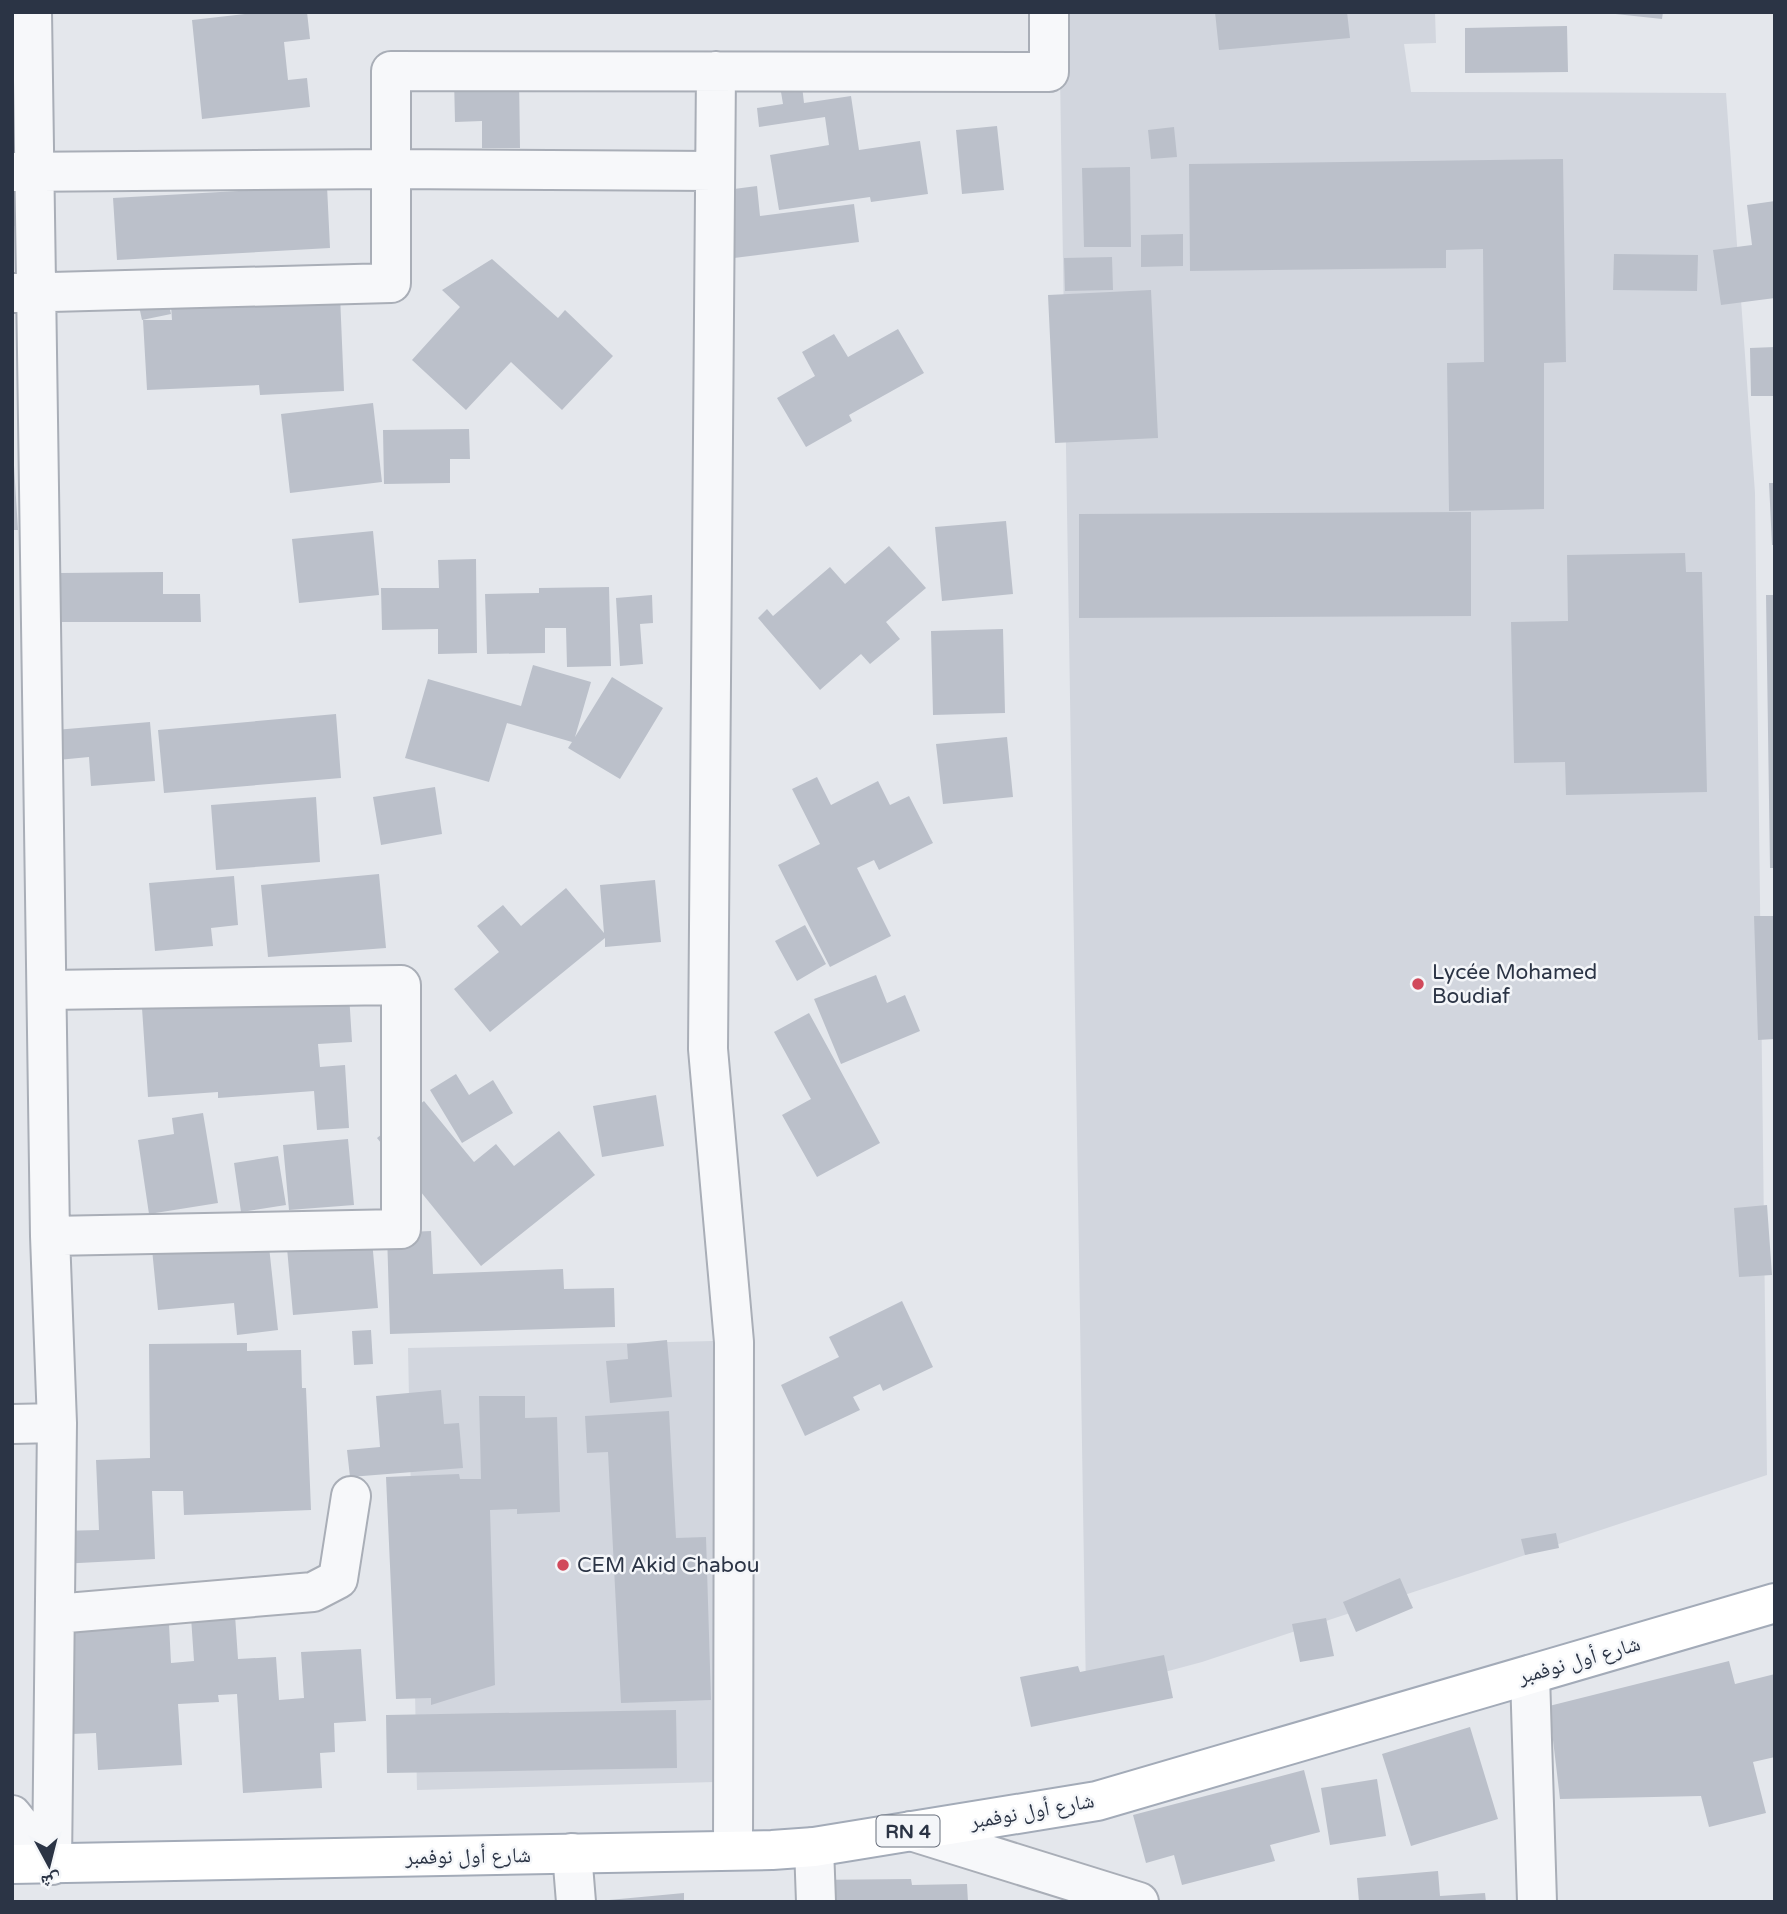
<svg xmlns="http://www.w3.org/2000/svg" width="1787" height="1914" font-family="'Varela Round','Noto Naskh Arabic',sans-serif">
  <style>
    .built { fill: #d2d6de }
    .building { fill: #bbc0ca }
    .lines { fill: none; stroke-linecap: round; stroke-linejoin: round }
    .minor-casing { stroke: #a9aeb7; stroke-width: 42 }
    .major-casing { stroke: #a3abb8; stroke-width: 42 }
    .minor { stroke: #f7f8fa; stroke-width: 38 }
    .major { stroke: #fff; stroke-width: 38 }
    .poi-dot { fill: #d1495b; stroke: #f4f6f9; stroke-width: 2.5 }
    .labels { text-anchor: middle; stroke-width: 5; stroke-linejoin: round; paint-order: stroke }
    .shield { fill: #f4f6f9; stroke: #676e7b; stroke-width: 2 }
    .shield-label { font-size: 19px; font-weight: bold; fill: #2b3445 }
    .poi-label { font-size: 21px; fill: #2b3445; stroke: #f4f6f9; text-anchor: start }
    .street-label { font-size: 21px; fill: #2b3445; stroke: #f4f6f9 }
  </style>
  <rect width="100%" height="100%" fill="#e4e7ec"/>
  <path class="built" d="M 1059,12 L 1435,12 L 1436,43 L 1404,44 L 1411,92 L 1726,93 L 1755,493 L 1767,1475 L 1202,1662 L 1086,1693 Z
    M 713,1341 L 715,1782 L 417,1790 L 408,1348 Z"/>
  <path class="building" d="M 262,12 L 307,12 L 310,39 L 284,42 L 288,80 L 307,78 L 310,107 L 202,119 L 192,20 Z
    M 1215,12 L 1347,12 L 1350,38 L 1219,50 Z
    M 1597,12 L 1663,12 L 1662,19 Z
    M 1567,26 L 1568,72 L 1465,73 L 1465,28 Z
    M 519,77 L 520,148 L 482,148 L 482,121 L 455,122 L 454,78 Z
    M 801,77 L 804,103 L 851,96 L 859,150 L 920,141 L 928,194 L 871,202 L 870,197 L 779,210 L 770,155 L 829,145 L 825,117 L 759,127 L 757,108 L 783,104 L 779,80 Z
    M 997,126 L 1004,190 L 962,194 L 956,130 Z
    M 1174,127 L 1177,157 L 1151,159 L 1148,130 Z
    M 1563,159 L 1566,362 L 1544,363 L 1544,509 L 1449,511 L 1447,363 L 1484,362 L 1483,249 L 1446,250 L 1446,268 L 1190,271 L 1189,164 Z
    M 1130,167 L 1131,247 L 1084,247 L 1082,168 Z
    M 327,186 L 330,248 L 117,260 L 113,198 Z
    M 757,186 L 760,216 L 854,204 L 859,242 L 718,260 L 703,193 Z
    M 12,187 L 15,187 L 15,226 L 12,226 Z
    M 1775,201 L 1775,298 L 1721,305 L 1713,250 L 1752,245 L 1747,205 Z
    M 1183,234 L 1183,266 L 1141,267 L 1141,235 Z
    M 1614,254 L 1698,255 L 1697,291 L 1613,290 Z
    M 1112,257 L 1113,290 L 1065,291 L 1064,258 Z
    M 492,259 L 558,318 L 565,310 L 613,356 L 562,410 L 511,362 L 466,410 L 412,360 L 460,307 L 442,290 Z
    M 1151,290 L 1158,438 L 1055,443 L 1048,295 Z
    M 170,291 L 340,295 L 344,391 L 260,395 L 259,385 L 147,390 L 143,320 L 172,320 Z
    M 168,301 L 171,314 L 142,320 L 139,306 Z
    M 898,329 L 924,373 L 849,415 L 852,421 L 806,447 L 777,398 L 815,376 L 802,352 L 834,334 L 848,357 Z
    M 1775,347 L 1775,396 L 1751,396 L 1750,348 Z
    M 373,403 L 382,482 L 290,493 L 281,414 Z
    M 469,429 L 470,459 L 450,459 L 450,483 L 384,484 L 383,430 Z
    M 12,433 L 18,530 L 12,530 Z
    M 1769,483 L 1775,483 L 1775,545 L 1772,545 Z
    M 1471,512 L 1471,616 L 1079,618 L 1079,514 Z
    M 1006,521 L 1013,594 L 942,601 L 935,527 Z
    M 373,531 L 379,595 L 299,603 L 292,539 Z
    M 889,546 L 926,588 L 886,622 L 900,639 L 870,664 L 861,654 L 820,690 L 758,618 L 767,609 L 773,616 L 830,567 L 845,584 Z
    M 1685,553 L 1686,572 L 1702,572 L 1707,792 L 1566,795 L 1565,762 L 1514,763 L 1511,622 L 1568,621 L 1567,555 Z
    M 476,559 L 477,653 L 438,654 L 438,629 L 382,630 L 381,588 L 439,588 L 438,560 Z
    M 163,572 L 163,594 L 200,594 L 201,622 L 60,622 L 60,573 Z
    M 609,587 L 611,666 L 567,667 L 566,628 L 545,628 L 545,653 L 487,654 L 485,594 L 539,593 L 539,588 Z
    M 652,595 L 653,623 L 640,624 L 643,664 L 620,666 L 616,598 Z
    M 1766,595 L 1775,595 L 1775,868 L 1770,868 Z
    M 1003,629 L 1005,713 L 933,715 L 931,631 Z
    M 533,665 L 591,682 L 575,737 L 612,677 L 663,708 L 620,779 L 568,748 L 572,742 L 507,723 L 489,782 L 405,758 L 428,679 L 521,706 Z
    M 336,714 L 341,778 L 164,793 L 158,730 Z
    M 150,722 L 155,781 L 91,786 L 89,757 L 58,760 L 55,730 Z
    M 1007,737 L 1013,797 L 943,804 L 936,744 Z
    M 817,777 L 831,805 L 878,781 L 890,805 L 909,796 L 933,843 L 879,870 L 874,860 L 857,868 L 891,936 L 830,967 L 778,865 L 820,844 L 792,789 Z
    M 435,787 L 442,834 L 381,845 L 373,797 Z
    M 316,797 L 320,862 L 216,870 L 211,805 Z
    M 379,874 L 386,948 L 268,957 L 261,885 Z
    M 234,876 L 238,925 L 211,928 L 213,946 L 155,951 L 149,883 Z
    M 655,880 L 661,942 L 605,947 L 605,938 L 490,1032 L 454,989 L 499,952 L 477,926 L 503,905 L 521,926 L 566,888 L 604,933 L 600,885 Z
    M 1754,916 L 1775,916 L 1775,1039 L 1758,1040 Z
    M 805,925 L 826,964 L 797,981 L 775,941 Z
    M 876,975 L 887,1003 L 905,995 L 920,1031 L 841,1064 L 814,999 Z
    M 349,994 L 352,1042 L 318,1044 L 320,1067 L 345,1065 L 349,1128 L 317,1130 L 314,1091 L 218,1098 L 218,1092 L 148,1097 L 142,1008 Z
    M 809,1013 L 880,1143 L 817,1177 L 782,1115 L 811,1099 L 774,1032 Z
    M 456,1074 L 469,1095 L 493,1080 L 513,1113 L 462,1143 L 430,1090 Z
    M 656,1095 L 664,1146 L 602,1157 L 593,1106 Z
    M 424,1101 L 474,1162 L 496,1144 L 514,1166 L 559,1131 L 595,1175 L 481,1266 L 377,1138 Z
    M 203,1113 L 218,1203 L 149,1214 L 138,1140 L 174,1134 L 172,1118 Z
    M 348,1139 L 354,1205 L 289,1210 L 283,1145 Z
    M 278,1156 L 286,1205 L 241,1212 L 234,1163 Z
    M 1767,1205 L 1772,1275 L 1739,1277 L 1734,1208 Z
    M 431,1231 L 433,1274 L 563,1269 L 564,1289 L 614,1288 L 615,1327 L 390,1334 L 387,1233 Z
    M 268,1237 L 278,1330 L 237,1335 L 234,1303 L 158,1310 L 152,1249 Z
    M 372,1240 L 378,1308 L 293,1315 L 287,1248 Z
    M 902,1301 L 933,1367 L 883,1391 L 880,1384 L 853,1397 L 860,1410 L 805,1436 L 781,1385 L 839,1357 L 829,1337 Z
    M 371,1330 L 373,1364 L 354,1365 L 352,1331 Z
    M 667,1340 L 672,1397 L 610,1403 L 606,1361 L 628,1359 L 627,1344 Z
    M 247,1343 L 247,1351 L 301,1350 L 302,1388 L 306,1388 L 311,1510 L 184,1515 L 183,1491 L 152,1491 L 155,1559 L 60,1564 L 59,1531 L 99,1530 L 96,1460 L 150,1458 L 149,1344 Z
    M 441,1390 L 444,1424 L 459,1423 L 463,1468 L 350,1477 L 347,1450 L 380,1447 L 376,1396 Z
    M 479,1396 L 525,1396 L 525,1418 L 557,1417 L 560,1512 L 517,1514 L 517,1509 L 490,1510 L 495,1685 L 431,1705 L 431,1698 L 396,1699 L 386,1477 L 459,1474 L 460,1479 L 481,1479 Z
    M 669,1411 L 676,1538 L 706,1537 L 711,1700 L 621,1703 L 608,1452 L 587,1453 L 585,1416 Z
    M 1556,1533 L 1559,1548 L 1525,1555 L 1521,1539 Z
    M 1400,1578 L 1413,1608 L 1356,1632 L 1343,1602 Z
    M 235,1615 L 238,1659 L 276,1657 L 279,1700 L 304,1698 L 301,1652 L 361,1649 L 366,1721 L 334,1723 L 335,1752 L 320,1753 L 322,1788 L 243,1793 L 237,1694 L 218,1695 L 219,1702 L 178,1704 L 182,1765 L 98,1770 L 96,1733 L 72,1734 L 66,1630 L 169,1624 L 171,1663 L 194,1661 L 191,1617 Z
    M 1326,1618 L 1334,1656 L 1300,1662 L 1292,1624 Z
    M 1164,1655 L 1173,1698 L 1031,1727 L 1020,1677 L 1078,1666 L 1080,1672 Z
    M 1729,1661 L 1735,1684 L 1775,1674 L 1775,1757 L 1753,1762 L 1766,1813 L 1709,1827 L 1701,1796 L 1560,1799 L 1549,1706 Z
    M 676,1710 L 677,1768 L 387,1773 L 386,1715 Z
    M 1470,1727 L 1498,1819 L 1411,1846 L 1382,1754 Z
    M 1304,1770 L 1320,1832 L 1270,1845 L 1275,1861 L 1182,1885 L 1174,1855 L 1146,1863 L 1133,1815 Z
    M 1377,1779 L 1386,1836 L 1330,1845 L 1321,1788 Z
    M 1438,1871 L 1440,1896 L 1485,1893 L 1486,1902 L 1359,1902 L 1357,1878 Z
    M 911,1879 L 912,1885 L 967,1884 L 968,1902 L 808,1902 L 807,1880 Z
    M 684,1893 L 684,1902 L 609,1902 L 609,1900 Z"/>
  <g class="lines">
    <defs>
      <path id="minor" d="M 32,12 L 50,1236 L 57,1423 L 52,1865
        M 716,71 L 708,1049 L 734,1342 L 733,1850
        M 12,172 L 390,169 L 714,171
        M 14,293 L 391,283 L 391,71 L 1049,72 L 1049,12
        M 47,990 L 401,985 L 401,1229 L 50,1236
        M 12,1424 L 57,1423
        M 55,1614 L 313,1592 L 338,1579 L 351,1496
        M 1530,1675 L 1537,1902
        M 12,1815 L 52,1865
        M 911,1831 L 1139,1902
        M 814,1847 L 816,1902
        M 572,1853 L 576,1902"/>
      <path id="major" d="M 12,1864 L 772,1850 L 814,1847 L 1097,1801 L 1775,1603"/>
    </defs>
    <use href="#minor" class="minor-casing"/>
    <use href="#major" class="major-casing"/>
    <use href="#minor" class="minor"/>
    <use href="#major" class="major"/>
  </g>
  <g class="poi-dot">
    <circle cx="1418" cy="984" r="7"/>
    <circle cx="563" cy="1565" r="7"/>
  </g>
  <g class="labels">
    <rect class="shield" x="876.5" y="1815.5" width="63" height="31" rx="5"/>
    <g class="shield-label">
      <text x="908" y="1838">RN 4</text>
    </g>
    <g class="poi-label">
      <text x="1432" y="979">Lycée Mohamed<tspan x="1432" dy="24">Boudiaf</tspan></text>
      <text x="577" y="1572">CEM Akid Chabou</text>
    </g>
    <g class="street-label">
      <text transform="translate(1579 1660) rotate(-16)" y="7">شارع أول نوفمبر</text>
      <text transform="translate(1032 1811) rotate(-10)" y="7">شارع أول نوفمبر</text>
      <text transform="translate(468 1856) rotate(-1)" y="7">شارع أول نوفمبر</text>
    </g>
  </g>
  <rect width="1787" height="1914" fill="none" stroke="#2b3445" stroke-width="28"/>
  <g transform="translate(49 1865) rotate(173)" stroke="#f4f6f9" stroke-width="5" paint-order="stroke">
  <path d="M0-5L12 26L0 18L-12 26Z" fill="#2b3445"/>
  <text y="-10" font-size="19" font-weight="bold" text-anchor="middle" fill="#2b3445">ش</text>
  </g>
</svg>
